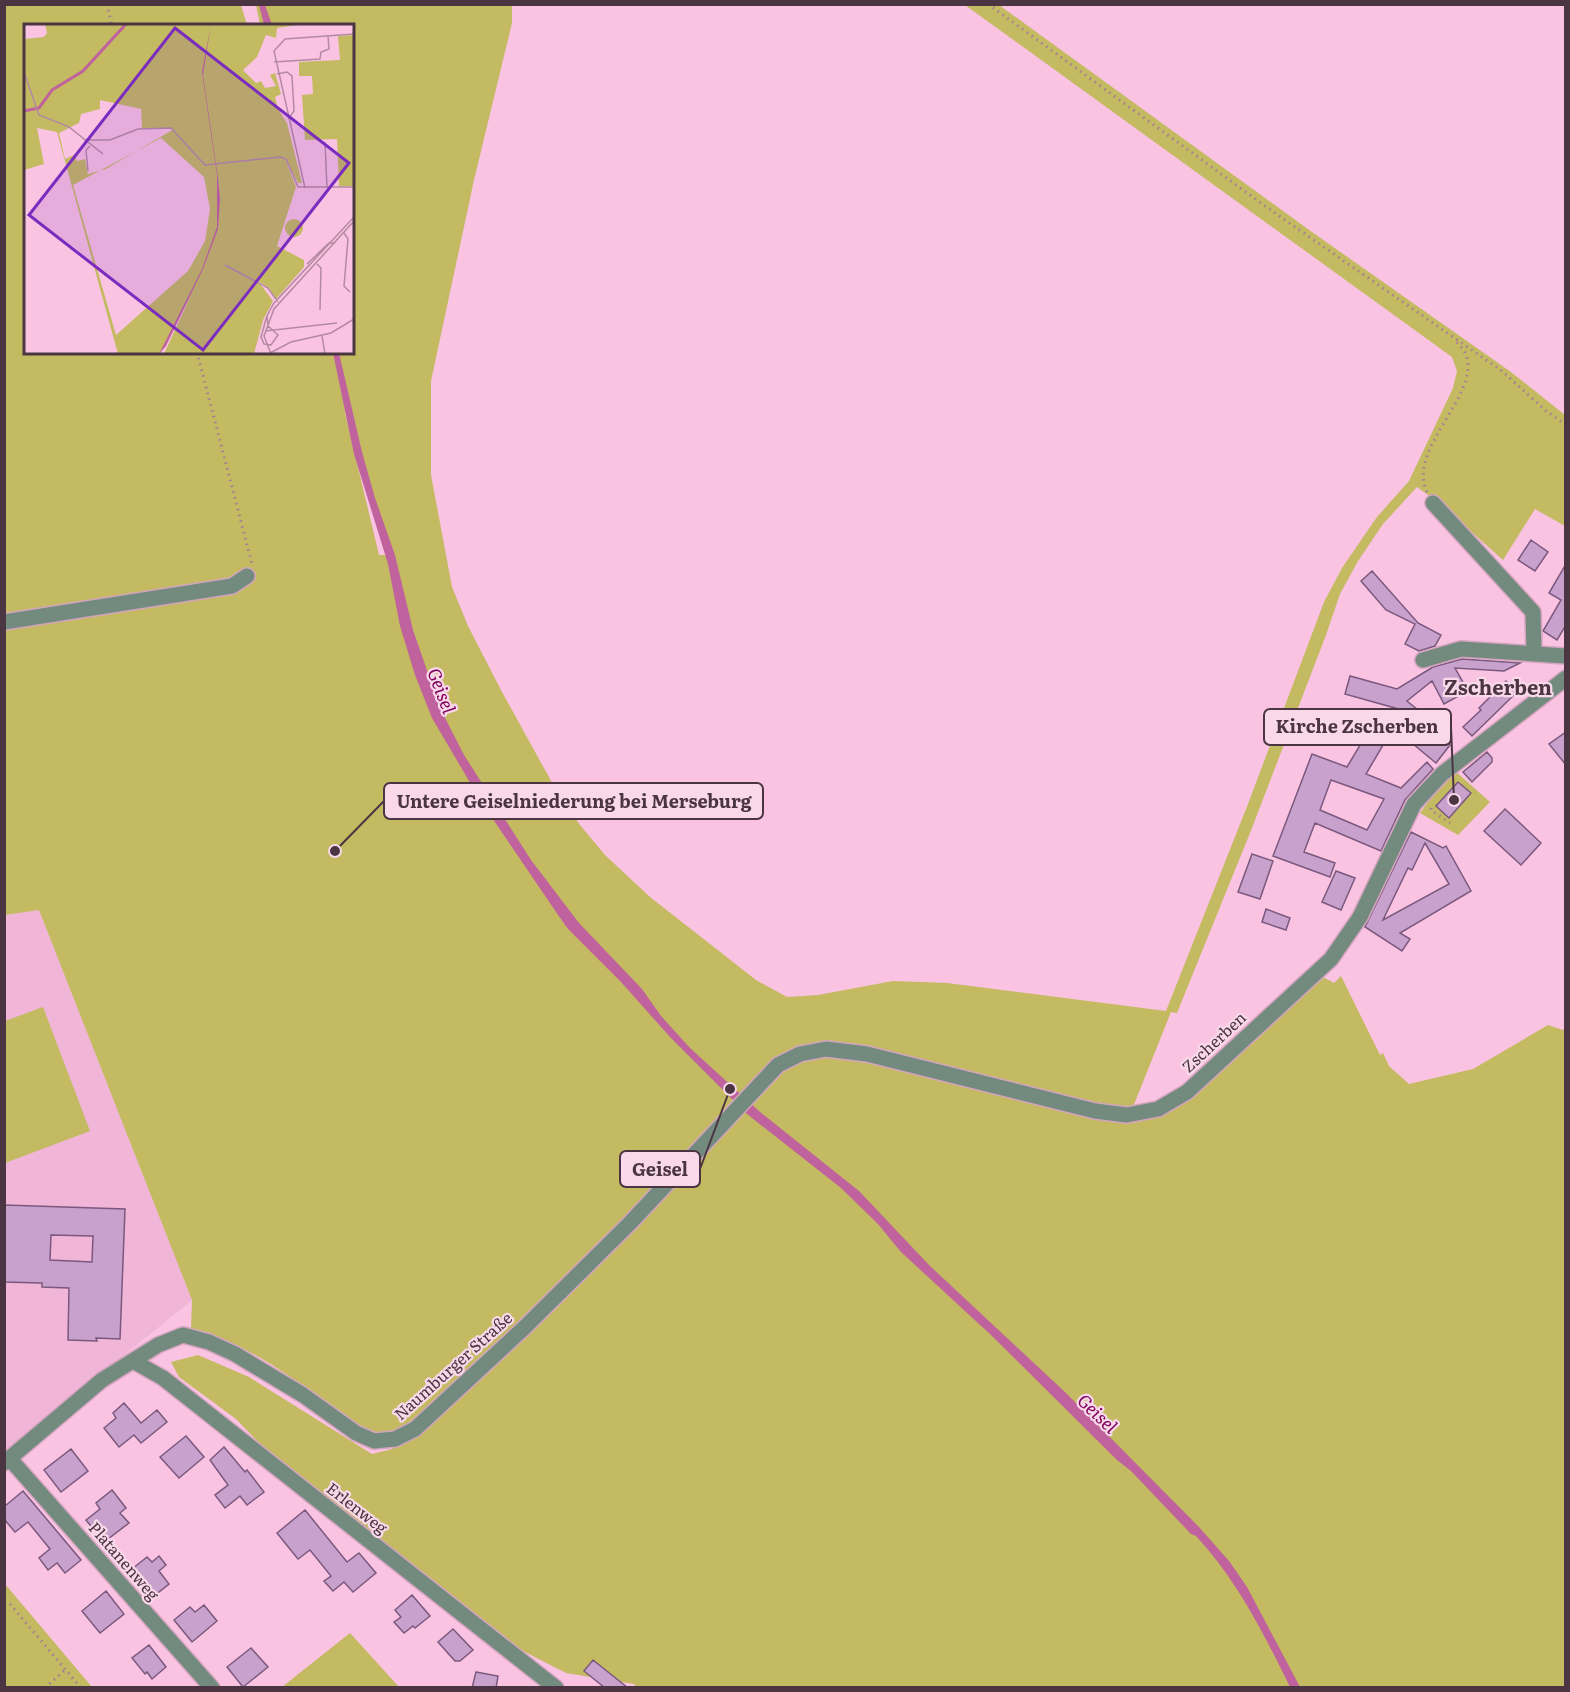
<svg xmlns="http://www.w3.org/2000/svg" width="1570" height="1692" font-family="Literata,serif">
  <style>
    .built { fill: #f0b5d7 }
    .green { fill: #c3ba61; fill-rule: evenodd }
    .water { fill: #c0629d }
    .building { fill: #c8a2cc; stroke: #7b587e; stroke-width: 1.5; fill-rule: evenodd }
    .lines { fill: none; stroke-linecap: round; stroke-linejoin: round }
    .minor-casing { stroke: #d4a4bf; stroke-width: 18 }
    .path { stroke: #a67e95; stroke-width: 3; stroke-dasharray: 1.5 4.5; stroke-linecap: butt }
    .minor { stroke: #738b7f; stroke-width: 15 }
    .labels { text-anchor: middle; stroke-width: 4.5; stroke-linejoin: round; paint-order: stroke }
    .street-label { font-size: 16px; fill: #4b3542; stroke: #f9d8ea }
    .water-label { font-size: 18px; font-style: italic; fill: #7c005c; stroke: #f9d8ea }
    .quarter-label { font-size: 20px; font-weight: bold; fill: #4b3542; stroke: #f9d8ea }
    .inset-river { fill: none; stroke: #c0629d; stroke-width: 3 }
    .inset-road { fill: none; stroke: #b48aa2; stroke-width: 1.5 }
    .view { fill: #7b2cbf; fill-opacity: 0.15; stroke: #7b2cbf; stroke-width: 3 }
    .inset-edge { fill: none; stroke: #4b3542; stroke-width: 3 }
    .leader { fill: none; stroke: #4b3542; stroke-width: 2 }
    .callout-dot { fill: #4b3542; stroke: #f9d8ea; stroke-width: 2 }
    .callout { fill: #f9d8ea; stroke: #4b3542; stroke-width: 2 }
    .callout-label { font-size: 18px; text-anchor: middle; font-weight: bold; fill: #4b3542 }
  </style>
  <rect width="100%" height="100%" fill="#fac3e2"/>
  <path class="built" d="M 39,910 L 192,1300 L 5,1452 L 5,915 Z"/>
  <path class="green" d="M 4,5 L 241,5 L 247,25 L 26,26 L 26,352 L 352,352 L 352,26 L 260,25 L 256,5 L 512,5 L 512,23 L 474,180 L 431,381 L 431,475 L 452,587 L 468,626 L 502,692 L 555,788 L 580,825 L 605,855 L 650,897 L 756,980 L 787,997 L 818,995 L 893,981 L 947,983 L 1166,1011 L 1248,804 L 1324,602 L 1342,568 L 1377,517 L 1409,481 L 1453,388 L 1457,371 L 1452,357 L 965,5 L 999,5 L 1312,232 L 1511,372 L 1565,415 L 1565,526 L 1535,509 L 1503,560 L 1439,503 L 1417,487 L 1383,524 L 1358,561 L 1340,594 L 1326,635 L 1252,828 L 1177,1013 L 1171,1012 L 1129,1117 C 1156,1123 1176,1108 1197,1092 L 1317,979 L 1325,978 L 1334,983 L 1341,976 L 1380,1055 L 1383,1053 L 1389,1066 L 1409,1084 L 1473,1069 L 1548,1025 L 1563,1030 L 1565,1028 L 1565,1687 L 637,1688 L 634,1684 L 566,1673 L 523,1651 L 266,1450 L 236,1419 L 179,1377 L 171,1362 L 198,1355 L 249,1377 L 372,1454 L 392,1449 L 396,1446 C 379,1428 381,1439 364,1432 C 353,1427 338,1411 328,1404 C 286,1373 242,1341 191,1329 L 192,1300 L 39,910 L 5,915 ZM 344,409 L 390,555 L 379,555 Z
    M 1455,771 L 1490,802 L 1458,835 L 1420,813 L 1442,783 Z
    M 43,1007 L 90,1131 L 5,1163 L 5,1021 Z
    M 4,1584 L 5,1584 L 92,1687 L 5,1687 Z
    M 350,1633 L 399,1687 L 282,1687 Z"/>
  <path class="water" d="M 259,5 L 265,5 L 272,25 L 264,25 Z
    M 333,353 L 339,353 L 362,452 L 375,498 L 395,555 L 413,630 L 440,708 L 464,755 L 531,860 L 579,923 L 642,989 L 661,1016 L 690,1048 L 760,1112 L 859,1191 L 929,1265 L 1066,1393 L 1199,1527 L 1229,1561 L 1247,1587 L 1300,1687 L 1290,1687 C 1264,1634 1237,1580 1196,1536 L 1191,1534 L 1131,1471 L 1117,1460 L 991,1335 L 901,1252 L 878,1224 L 841,1188 L 747,1114 L 670,1037 L 621,982 L 568,929 L 556,912 L 482,803 L 432,718 L 415,675 L 400,626 L 388,564 L 354,454 Z"/>
  <path class="building" d="M 1531,540 L 1548,552 L 1535,571 L 1518,560 Z
    M 1566,564 L 1566,625 L 1557,640 L 1543,631 L 1561,600 L 1549,593 Z
    M 1372,571 L 1418,623 L 1441,635 L 1435,646 L 1419,651 L 1405,644 L 1415,624 L 1386,610 L 1361,581 Z
    M 1462,659 L 1520,663 L 1504,671 L 1455,668 L 1468,691 L 1444,704 L 1432,681 L 1407,701 L 1428,718 L 1423,723 L 1450,745 L 1436,763 L 1390,725 L 1402,710 L 1345,694 L 1350,676 L 1397,689 L 1433,667 Z
    M 1506,681 L 1517,692 L 1472,736 L 1463,727 L 1481,710 L 1479,708 Z
    M 1369,730 L 1386,740 L 1366,774 L 1401,788 L 1427,762 L 1433,769 L 1405,800 L 1381,851 L 1315,823 L 1304,852 L 1335,863 L 1330,877 L 1273,856 L 1312,754 L 1347,767 ZM 1331,780 L 1384,799 L 1367,830 L 1320,810 Z
    M 1566,732 L 1566,765 L 1549,744 Z
    M 1487,752 L 1492,758 L 1492,762 L 1472,782 L 1463,772 Z
    M 1458,782 L 1471,793 L 1449,818 L 1436,806 Z
    M 1505,809 L 1541,843 L 1521,865 L 1484,831 Z
    M 1411,832 L 1443,848 L 1446,846 L 1471,891 L 1400,933 L 1410,939 L 1402,951 L 1365,927 ZM 1425,843 L 1449,884 L 1383,920 L 1408,868 L 1412,870 Z
    M 1252,854 L 1273,861 L 1260,899 L 1238,892 Z
    M 1336,871 L 1355,878 L 1341,910 L 1322,902 Z
    M 1266,909 L 1290,918 L 1286,930 L 1262,922 Z
    M 4,1205 L 125,1209 L 120,1339 L 96,1338 L 97,1341 L 68,1340 L 69,1288 L 42,1287 L 42,1283 L 4,1282 ZM 51,1235 L 93,1236 L 92,1262 L 50,1260 Z
    M 124,1403 L 141,1423 L 157,1410 L 167,1422 L 141,1443 L 134,1435 L 119,1447 L 104,1428 L 116,1418 L 113,1413 Z
    M 186,1436 L 204,1457 L 179,1478 L 160,1457 Z
    M 224,1447 L 245,1472 L 247,1470 L 264,1492 L 247,1505 L 240,1496 L 225,1508 L 215,1495 L 228,1485 L 210,1460 Z
    M 71,1449 L 88,1471 L 61,1492 L 44,1470 Z
    M 112,1490 L 126,1508 L 120,1513 L 129,1523 L 104,1542 L 86,1520 L 100,1509 L 96,1503 Z
    M 23,1491 L 81,1560 L 65,1573 L 57,1563 L 48,1570 L 39,1558 L 50,1549 L 28,1522 L 15,1532 L 4,1519 L 5,1506 Z
    M 305,1510 L 347,1562 L 359,1553 L 376,1573 L 353,1592 L 344,1582 L 333,1591 L 324,1581 L 331,1576 L 310,1550 L 298,1559 L 277,1533 Z
    M 159,1556 L 166,1565 L 159,1571 L 169,1584 L 154,1596 L 132,1569 L 147,1557 L 152,1562 Z
    M 106,1591 L 124,1614 L 100,1633 L 82,1611 Z
    M 412,1595 L 430,1616 L 415,1628 L 413,1626 L 404,1633 L 394,1622 L 401,1617 L 395,1610 Z
    M 204,1605 L 217,1621 L 192,1642 L 174,1620 L 190,1607 L 195,1612 Z
    M 453,1629 L 473,1650 L 460,1661 L 455,1661 L 438,1642 Z
    M 149,1645 L 166,1667 L 152,1679 L 147,1672 L 145,1674 L 132,1658 Z
    M 251,1648 L 268,1667 L 243,1687 L 227,1667 Z
    M 593,1660 L 628,1688 L 605,1688 L 584,1671 Z
    M 476,1672 L 498,1676 L 496,1688 L 472,1688 Z"/>
  <g class="lines">
    <defs>
      <path id="minor" d="M 1433,503 L 1533,612 L 1534,652
        M 4,622 L 232,586 L 247,576
        M 1423,660 L 1461,649 L 1566,656
        M 133,1361 L 163,1378 L 556,1688
        M 10,1459 L 212,1688
        M 4,1463 L 102,1380 L 158,1345 L 183,1335 L 209,1342 L 235,1354 L 303,1395 L 356,1433 L 374,1441 L 395,1439 L 415,1429 L 525,1327 L 630,1223 L 778,1065 L 800,1054 L 826,1049 L 867,1054 L 1095,1111 L 1127,1115 L 1158,1109 L 1187,1092 L 1331,959 L 1360,917 L 1414,804 L 1442,774 L 1566,678"/>
    </defs>
    <use href="#minor" class="minor-casing"/>
    <path class="path" d="M 107,4 L 112,26
      M 988,4 L 1265,206 L 1502,371 L 1545,410 L 1566,425
      M 197,352 L 252,564
      M 1427,492 C 1406,449 1481,395 1466,355 C 1464,349 1458,344 1455,340
      M 1431,808 L 1431,810 L 1450,823
      M 10,1604 L 81,1688
      M 45,1688 L 66,1669"/>
    <use href="#minor" class="minor"/>
  </g>
  <g class="labels">
    <g class="street-label">
      <text transform="translate(1214 1042) rotate(-43)" y="6">Zscherben</text>
      <text transform="translate(453 1366) rotate(-42)" y="6">Naumburger Straße</text>
      <text transform="translate(357 1508) rotate(38)" y="6">Erlenweg</text>
      <text transform="translate(124 1561) rotate(49)" y="6">Platanenweg</text>
    </g>
    <g class="water-label">
      <text transform="translate(441 691) rotate(69)" y="6">Geisel</text>
      <text transform="translate(1097 1414) rotate(44)" y="6">Geisel</text>
    </g>
    <g class="quarter-label">
      <text x="1498" y="695">Zscherben</text>
    </g>
  </g>
  <g transform="translate(24 24)">
    <rect width="330" height="330" fill="#fac3e2"/>
    <path d="M 21,0 L 280,0 L 253,4 L 252,14 L 242,11 L 233,33 L 219,46 L 232,59 L 237,57 L 241,64 L 252,62 L 246,51 L 251,49 L 257,70 L 251,73 L 254,85 L 263,99 L 278,159 L 274,159 L 260,132 L 272,163 L 253,222 L 280,236 L 280,243 L 252,275 L 245,264 L 234,257 L 249,277 L 239,296 L 230,330 L 140,330 L 167,271 L 136,330 L 94,330 L 33,108 L 13,104 L 20,140 L 0,146 L 0,15 L 20,13 L 23,9 ZM 76,76 L 117,85 L 118,104 L 150,105 L 82,145 L 64,150 L 61,135 L 53,137 L 50,131 L 41,135 L 35,109 L 55,99 L 57,90 L 76,85 ZM 137,114 L 180,153 L 186,185 L 181,217 L 164,247 L 92,311 L 49,161 ZM 330,11 L 330,162 L 315,162 L 313,115 L 281,116 L 278,71 L 289,70 L 288,52 L 275,52 L 275,38 L 316,36 L 314,12 ZM261 204a9 9 0 1 1 18 0a9 9 0 1 1-18 0Z" fill="#c3ba61" fill-rule="evenodd"/>
    <path d="M 187,0 L 179,51 L 194,154 L 196,175 L 194,205 L 179,245 L 142,322 L 135,330 L 178,245 L 193,203 L 193,151 L 178,48 Z" fill="#c0629d"/>
    <path class="inset-river" d="M 0,87 L 15,84 L 28,66 L 59,47 L 102,0"/>
    <path class="inset-road" d="M 250,38 L 296,35 L 297,28 L 305,25 L 304,12M 0,48 L 15,91 L 45,103 L 79,130M 253,50 L 263,48 L 268,52 L 270,87 L 264,95M 60,116 L 86,116 L 114,105 L 147,104 L 181,141 L 256,133 L 262,135 L 274,163 L 330,163M 301,118 L 303,164M 64,147 L 62,126 L 66,122M 281,164 L 250,27 L 261,15 L 330,10M 320,209 L 324,215 L 320,262 L 326,268M 283,240 L 305,219 L 311,219M 293,240 L 297,244 L 296,286M 201,241 L 244,264 L 254,278M 243,292 L 244,302 L 254,311 L 247,321 L 240,320 L 237,313 L 242,295 L 243,292 L 246,286 L 250,279 L 330,193M 241,307 L 313,299M 298,312 L 301,330M 246,329 L 267,318 L 307,309 L 330,295M 247,330 L 240,312 L 250,285 L 330,197"/>
    <path class="view" d="M 151,4 L 325,139 L 179,326 L 5,191 Z"/>
    <rect width="330" height="330" class="inset-edge"/>
  </g>
  <path class="leader" d="M1454 800L1451 727M335 851L384 801M730 1089L700 1169"/>
  <g class="callout-dot">
    <circle cx="1454" cy="800" r="6"/>
    <circle cx="335" cy="851" r="6"/>
    <circle cx="730" cy="1089" r="6"/>
  </g>
  <g class="callout">
    <rect x="1264" y="709" width="187" height="36" rx="6"/>
    <rect x="384" y="783" width="379" height="36" rx="6"/>
    <rect x="620" y="1151" width="80" height="36" rx="6"/>
  </g>
  <g class="callout-label">
    <text x="1357" y="733">Kirche Zscherben</text>
    <text x="574" y="808">Untere Geiselniederung bei Merseburg</text>
    <text x="660" y="1176">Geisel</text>
  </g>
  <rect width="1570" height="1692" fill="none" stroke="#4b3542" stroke-width="12"/>
</svg>
